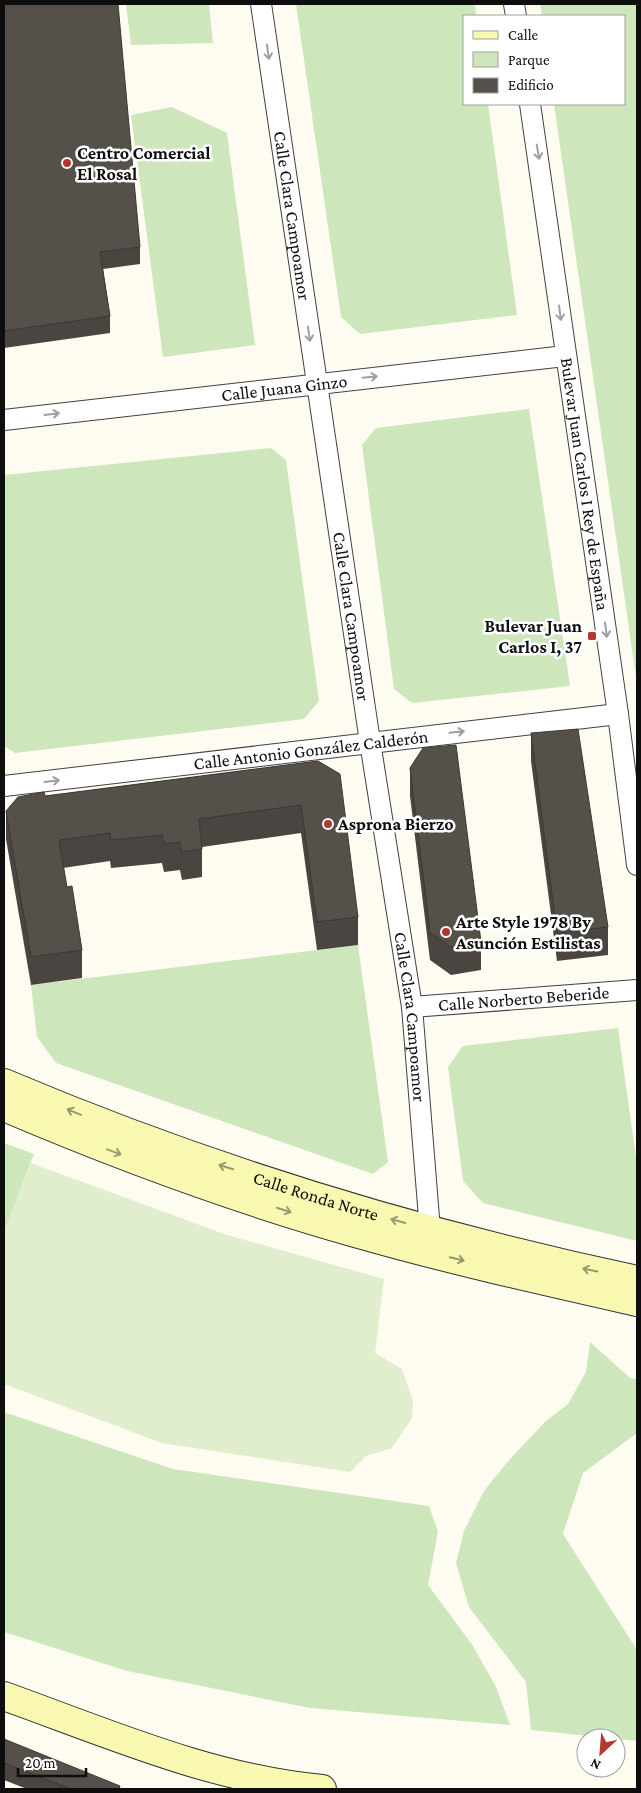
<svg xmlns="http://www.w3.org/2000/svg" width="641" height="1793" font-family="'Crimson Pro',serif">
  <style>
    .green { fill: #cee6bc }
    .pitch { fill: #e0eecd }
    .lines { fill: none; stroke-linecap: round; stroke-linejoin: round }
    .street-casing { stroke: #414141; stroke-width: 22 }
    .secondary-casing { stroke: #303030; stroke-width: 30 }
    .street { stroke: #fff; stroke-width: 20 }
    .secondary { stroke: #f9f8b0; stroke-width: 28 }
    .wall { fill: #4a4540 }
    .building { fill: #56504b; stroke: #3c3834 }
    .oneway { stroke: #9f9f9f }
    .oneway2 { stroke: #9b9a6f }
    .poi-dot { fill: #b43630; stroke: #fff; stroke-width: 2 }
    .labels { text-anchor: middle; stroke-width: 5; stroke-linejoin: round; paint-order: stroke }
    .poi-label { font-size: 18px; font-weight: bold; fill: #0e0e0e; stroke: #fff; text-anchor: start }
    .street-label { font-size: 18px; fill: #0e0e0e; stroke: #fff }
  </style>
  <rect width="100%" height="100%" fill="#fefcf1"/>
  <path class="green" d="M 126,4 L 209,4 L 213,43 L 131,45 Z
    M 296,4 L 475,4 L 476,16 L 465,16 L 465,104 L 488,104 L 517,315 L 360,334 L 341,317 Z
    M 540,4 L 637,4 L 637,684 L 554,104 L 625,104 L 625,16 L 542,16 Z
    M 172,107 L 227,133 L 255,345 L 163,357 L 131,115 Z
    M 529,409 L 570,686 L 412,703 L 394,689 L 362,445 L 376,428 Z
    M 271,448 L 286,460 L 319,701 L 304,719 L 15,753 L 4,746 L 4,475 Z
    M 358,945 L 388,1162 L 373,1174 L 56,1063 L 37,1037 L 31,985 Z
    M 618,1028 L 637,1165 L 637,1241 L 483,1203 L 463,1181 L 448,1067 L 463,1046 Z
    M 4,1143 L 34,1154 L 4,1233 Z
    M 590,1342 L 630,1378 L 637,1379 L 637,1433 L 583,1473 L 563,1534 L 637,1650 L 637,1741 L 531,1730 L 526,1682 L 469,1607 L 456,1563 L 464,1531 L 484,1491 L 510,1459 L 546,1421 L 568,1404 L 586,1372 Z
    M 4,1412 L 173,1469 L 429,1506 L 438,1532 L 428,1585 L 473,1646 L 496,1687 L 510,1725 L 310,1708 L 127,1671 L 4,1632 Z"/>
  <path class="pitch" d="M 31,1163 L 227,1235 L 384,1279 L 375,1353 L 402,1369 L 413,1401 L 412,1418 L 392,1448 L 366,1456 L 350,1472 L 162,1443 L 4,1384 L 4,1233 Z"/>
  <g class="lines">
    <defs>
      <g id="street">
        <path id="s1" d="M 261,4 L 370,742 L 412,1007 L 430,1230"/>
        <path d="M 514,4 L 516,16"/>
        <path id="s2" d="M 530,104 L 618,714 L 637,865"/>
        <path id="s3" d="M 4,420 L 565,356"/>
        <path id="s4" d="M 4,786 L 618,714"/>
        <path id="s5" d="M 412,1007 L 637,990"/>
      </g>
      <g id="secondary">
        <path id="s6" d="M 4,1083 C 207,1169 421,1234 637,1280"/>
        <path d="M 4,1107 C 119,1156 238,1200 359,1234 C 450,1260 544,1281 637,1302"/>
        <path d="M 4,1696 C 107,1733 212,1779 322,1789"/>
      </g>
    </defs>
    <use href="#street" class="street-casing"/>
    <use href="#secondary" class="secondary-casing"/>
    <use href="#street" class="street"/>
    <use href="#secondary" class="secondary"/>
  </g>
  <path class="wall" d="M 4,4 L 140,247 L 140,264 L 103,269 L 110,316 L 110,333 L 4,348 Z
    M 531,733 L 608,927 L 608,955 L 557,961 L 531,761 Z
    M 318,761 L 358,917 L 358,945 L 317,950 L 301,833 L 202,847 L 202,877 L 182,880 L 180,870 L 164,872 L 162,863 L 111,868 L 110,861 L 63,868 L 67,887 L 82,950 L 82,978 L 31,985 L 6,839 L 6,811 L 45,796 Z
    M 410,768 L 481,942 L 481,970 L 451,975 L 430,960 L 410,796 Z
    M 4,1739 L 120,1789 L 27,1789 L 4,1780 Z"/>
  <path class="building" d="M 4,4 L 118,4 L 140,247 L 100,252 L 110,316 L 4,331 Z
    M 578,729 L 608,927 L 557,933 L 531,733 Z
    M 456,745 L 481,942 L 451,947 L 430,932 L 410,768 L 423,748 Z
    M 318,761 L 340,774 L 358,917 L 317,922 L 301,805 L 199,819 L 202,849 L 182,852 L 180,842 L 164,844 L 162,835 L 111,840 L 110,833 L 59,840 L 67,887 L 72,886 L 82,950 L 31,957 L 6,811 L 18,797 L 44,792 L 45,796 Z
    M 4,1739 L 120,1786 L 119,1789 L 71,1789 L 4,1763 Z"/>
  <defs><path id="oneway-shaft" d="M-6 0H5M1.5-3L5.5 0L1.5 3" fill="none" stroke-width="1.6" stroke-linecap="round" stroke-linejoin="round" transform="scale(1.25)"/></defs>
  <g class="oneway">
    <use href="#oneway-shaft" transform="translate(268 52) rotate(82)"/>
    <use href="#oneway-shaft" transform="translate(538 152) rotate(80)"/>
    <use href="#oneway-shaft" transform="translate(560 313) rotate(83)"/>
    <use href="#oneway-shaft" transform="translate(309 334) rotate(82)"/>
    <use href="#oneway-shaft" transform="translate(370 377) rotate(-6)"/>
    <use href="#oneway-shaft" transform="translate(52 414) rotate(-7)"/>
    <use href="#oneway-shaft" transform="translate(606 630) rotate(82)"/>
    <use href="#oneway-shaft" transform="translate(457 732) rotate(-6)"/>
    <use href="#oneway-shaft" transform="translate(52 781) rotate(-7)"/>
  </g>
  <g class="oneway2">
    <use href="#oneway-shaft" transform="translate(74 1112) rotate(-157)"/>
    <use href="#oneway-shaft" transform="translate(114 1152) rotate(20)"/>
    <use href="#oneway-shaft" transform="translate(226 1167) rotate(-163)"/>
    <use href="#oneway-shaft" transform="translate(284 1210) rotate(18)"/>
    <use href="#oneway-shaft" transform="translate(398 1221) rotate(-164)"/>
    <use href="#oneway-shaft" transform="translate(457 1259) rotate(14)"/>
    <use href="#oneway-shaft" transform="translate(590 1270) rotate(-168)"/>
  </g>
  <g class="poi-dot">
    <circle cx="67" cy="163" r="5"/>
    <rect x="587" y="631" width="10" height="10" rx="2.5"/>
    <circle cx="328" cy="824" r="5"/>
    <circle cx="446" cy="932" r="5"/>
  </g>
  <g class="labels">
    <g class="poi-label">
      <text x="77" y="159">Centro Comercial<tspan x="77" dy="21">El Rosal</tspan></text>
      <text x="582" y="632" text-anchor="end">Bulevar Juan<tspan x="582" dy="21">Carlos I, 37</tspan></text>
      <text x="338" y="830">Asprona Bierzo</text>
      <text x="456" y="928">Arte Style 1978 By<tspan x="456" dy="21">Asunción Estilistas</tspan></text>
    </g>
    <g class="street-label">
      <text dy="6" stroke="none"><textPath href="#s1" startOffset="214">Calle Clara Campoamor</textPath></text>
      <text dy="6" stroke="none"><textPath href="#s3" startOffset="282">Calle Juana Ginzo</textPath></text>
      <text dy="6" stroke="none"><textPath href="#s2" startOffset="384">Bulevar Juan Carlos I Rey de España</textPath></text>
      <text dy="6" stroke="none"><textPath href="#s1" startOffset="619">Calle Clara Campoamor</textPath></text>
      <text dy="6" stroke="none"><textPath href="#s4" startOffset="309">Calle Antonio González Calderón</textPath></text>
      <text dy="6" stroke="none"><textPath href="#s5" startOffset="112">Calle Norberto Beberide</textPath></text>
      <text dy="6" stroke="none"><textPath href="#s1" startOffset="1024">Calle Clara Campoamor</textPath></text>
      <text dy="6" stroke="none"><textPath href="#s6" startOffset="332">Calle Ronda Norte</textPath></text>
    </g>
  </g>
  <rect width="641" height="1793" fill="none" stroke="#0e0e0e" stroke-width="10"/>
  <rect x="463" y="15" width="162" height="90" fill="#ffffff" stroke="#9f9f9f"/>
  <rect x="473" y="31" width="25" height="8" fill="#f9f8b0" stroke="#9f9f9f"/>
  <text x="508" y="40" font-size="15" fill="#0e0e0e">Calle</text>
  <rect x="473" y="52" width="25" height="15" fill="#cee6bc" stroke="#9f9f9f"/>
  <text x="508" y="65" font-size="15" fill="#0e0e0e">Parque</text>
  <rect x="473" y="78" width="25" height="15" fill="#56504b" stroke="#9f9f9f"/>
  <text x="508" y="90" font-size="15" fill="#0e0e0e">Edificio</text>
  <g transform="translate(601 1753) rotate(206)"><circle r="24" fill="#ffffff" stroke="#9f9f9f"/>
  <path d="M0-4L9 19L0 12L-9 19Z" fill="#b43630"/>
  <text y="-8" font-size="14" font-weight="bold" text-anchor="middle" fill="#0e0e0e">N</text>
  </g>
  <path d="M18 1768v8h68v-8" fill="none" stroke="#0e0e0e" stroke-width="2.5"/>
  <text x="25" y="1768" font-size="15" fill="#0e0e0e" stroke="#ffffff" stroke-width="4" paint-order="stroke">20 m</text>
</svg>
